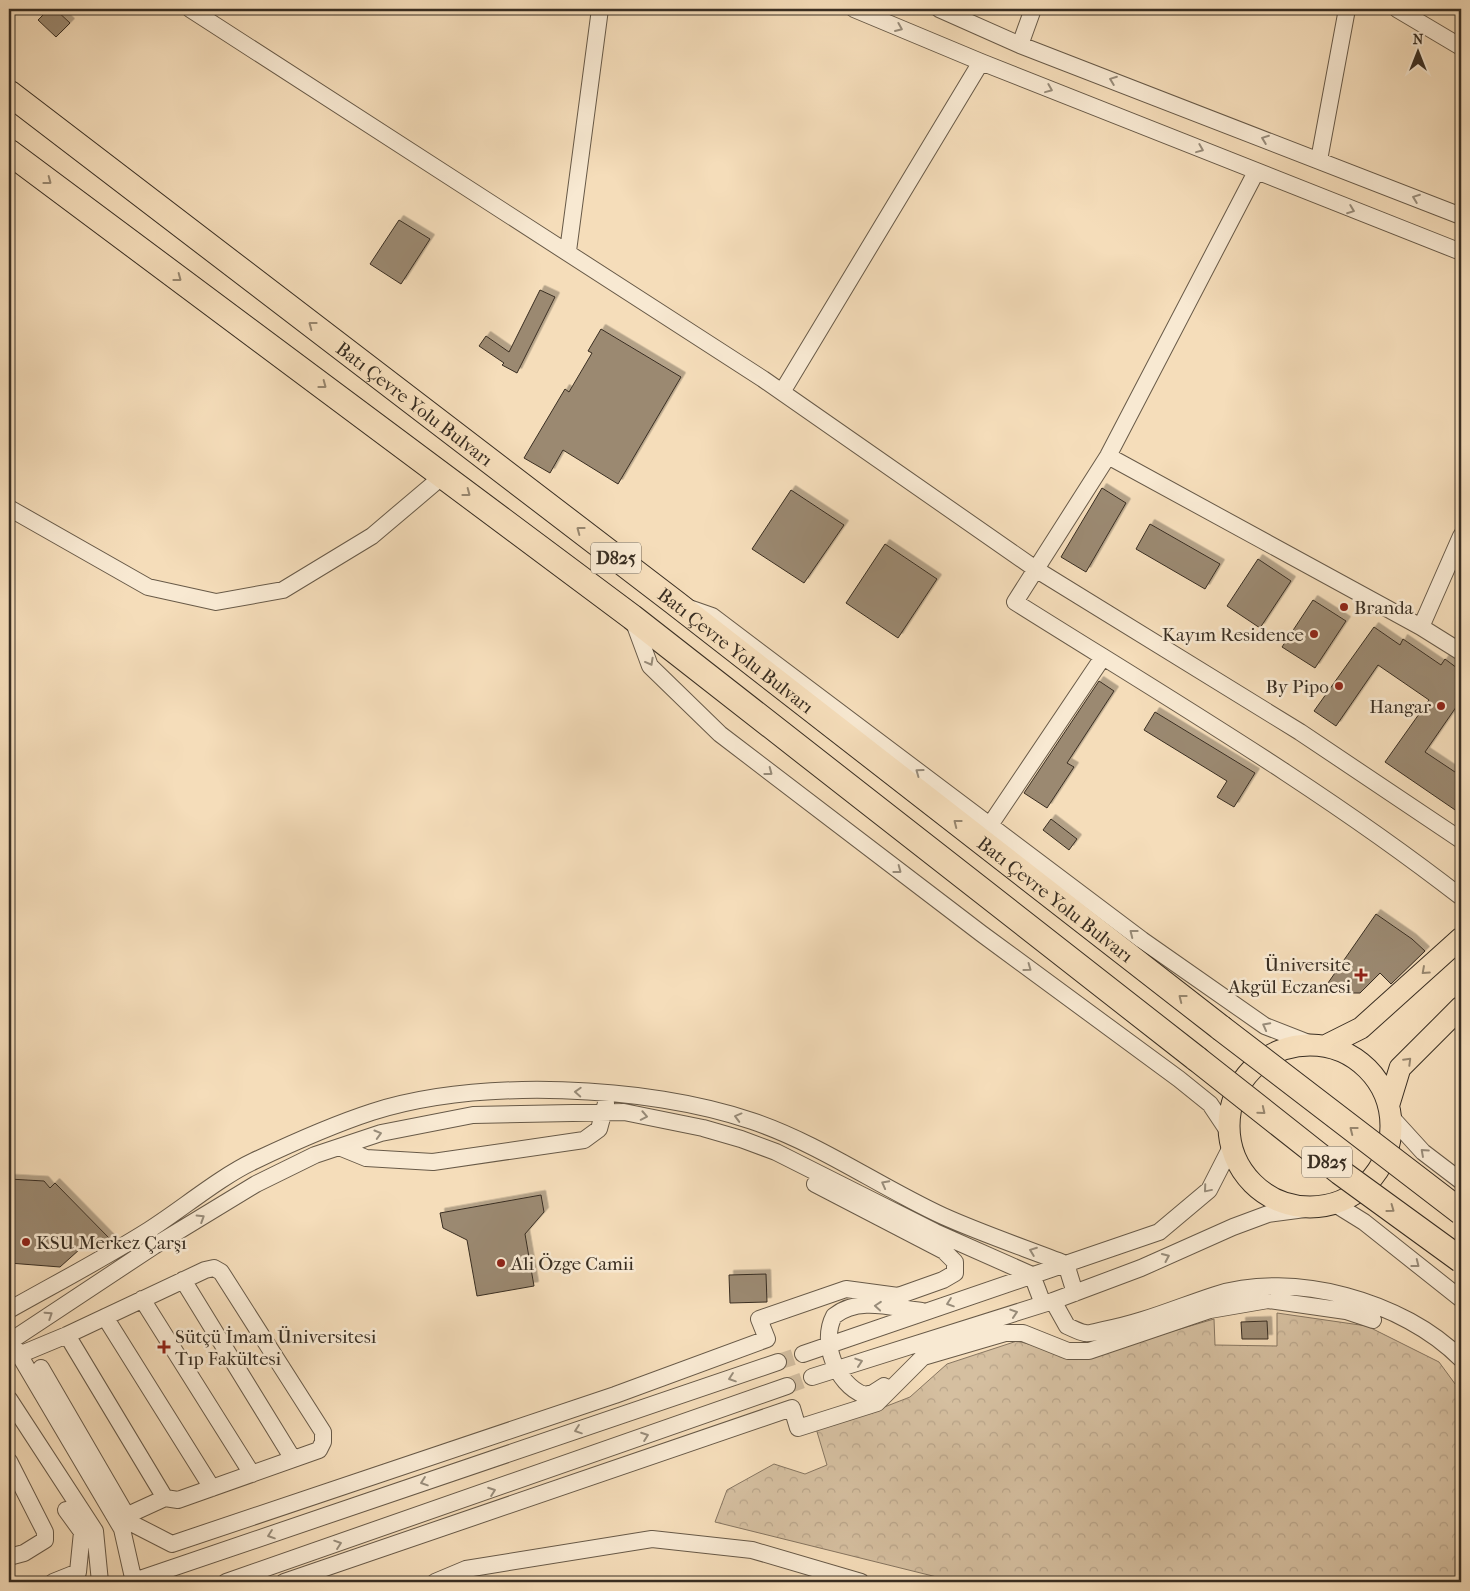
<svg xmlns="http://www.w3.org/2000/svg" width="1470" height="1591" font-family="'IM FELL French Canon',serif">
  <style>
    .forest { fill: url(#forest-crowns); stroke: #877661 }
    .building { fill: #9b8971; stroke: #392e22; filter: url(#shadow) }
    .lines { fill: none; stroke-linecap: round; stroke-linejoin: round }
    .minor-tunnel { stroke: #cfba9c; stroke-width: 16; stroke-dasharray: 16 8; stroke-linecap: butt }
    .minor-casing { stroke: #685a48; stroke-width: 18 }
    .major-casing { stroke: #392e22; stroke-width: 23 }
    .highway-casing { stroke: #392e22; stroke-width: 27 }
    .minor { stroke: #f8e9d2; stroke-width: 16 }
    .major { stroke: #f5ddba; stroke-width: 21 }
    .highway { stroke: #f5ddba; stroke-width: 25 }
    .highway-bridge-casing { stroke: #392e22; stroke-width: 27; stroke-linecap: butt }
    .highway-bridge { stroke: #f5ddba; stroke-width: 25 }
    .oneway { stroke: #988c7a }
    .oneway2 { stroke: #97866e }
    .poi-dot { fill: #8f2418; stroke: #f8e9d2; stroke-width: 2 }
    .labels { text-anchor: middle; stroke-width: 5; stroke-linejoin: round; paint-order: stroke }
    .shield { fill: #f8e9d2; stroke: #726657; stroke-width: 1 }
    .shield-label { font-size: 18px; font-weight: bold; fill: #392e22 }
    .street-label { font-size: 19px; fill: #392e22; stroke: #f8e9d2 }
    .poi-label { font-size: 19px; fill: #392e22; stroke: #f8e9d2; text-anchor: start }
  </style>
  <defs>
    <pattern id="forest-crowns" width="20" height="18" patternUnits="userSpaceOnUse" patternTransform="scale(1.25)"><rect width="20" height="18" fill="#d5bfa0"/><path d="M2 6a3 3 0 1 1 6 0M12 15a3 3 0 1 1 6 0" fill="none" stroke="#b8a48a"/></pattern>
    <filter id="shadow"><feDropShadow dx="4.5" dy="-4.5" stdDeviation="0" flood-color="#0004"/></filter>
  </defs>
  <rect width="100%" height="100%" fill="#f5ddba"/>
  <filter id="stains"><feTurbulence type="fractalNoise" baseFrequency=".004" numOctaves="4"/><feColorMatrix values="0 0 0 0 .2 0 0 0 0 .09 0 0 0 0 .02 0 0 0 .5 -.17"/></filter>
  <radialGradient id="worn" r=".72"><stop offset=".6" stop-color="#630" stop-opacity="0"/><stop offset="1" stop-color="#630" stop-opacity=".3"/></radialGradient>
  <path class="forest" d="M 1277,1313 L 1367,1326 L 1439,1362 L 1461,1392 L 1461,1582 L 957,1582 L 715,1522 L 727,1490 L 774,1464 L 805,1474 L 827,1465 L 815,1425 L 869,1413 L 910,1397 L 947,1364 L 1017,1341 L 1081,1358 L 1214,1319 L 1215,1345 L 1277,1346 Z"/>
  <path class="building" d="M 49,9 L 55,9 L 70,23 L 56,37 L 38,20 Z
    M 399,220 L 430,239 L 401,284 L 370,264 Z
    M 540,290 L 555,297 L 517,373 L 502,365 L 504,363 L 479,346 L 486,336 L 509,352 Z
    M 601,329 L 681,377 L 618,484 L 563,450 L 550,473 L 524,458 L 565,389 L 569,392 L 592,353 L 588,351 Z
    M 1102,488 L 1126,503 L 1086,572 L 1061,557 Z
    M 791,490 L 844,525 L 804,583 L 752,549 Z
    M 1150,524 L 1220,564 L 1205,589 L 1136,549 Z
    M 885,544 L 937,579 L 898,638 L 846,603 Z
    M 1258,559 L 1291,581 L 1260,628 L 1227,606 Z
    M 1313,600 L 1346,621 L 1315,668 L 1282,647 Z
    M 1374,627 L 1400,645 L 1403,639 L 1441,665 L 1445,659 L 1461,671 L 1461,700 L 1425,752 L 1461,776 L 1461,814 L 1385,762 L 1429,700 L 1378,665 L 1336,726 L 1314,711 Z
    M 1099,681 L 1114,691 L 1067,763 L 1074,767 L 1047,808 L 1024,793 Z
    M 1155,712 L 1255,773 L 1234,807 L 1217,797 L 1227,781 L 1144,730 Z
    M 1051,819 L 1077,839 L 1069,850 L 1043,830 Z
    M 1376,914 L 1412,939 L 1425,951 L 1391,984 L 1380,973 L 1360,993 L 1321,993 Z
    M 9,1179 L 44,1181 L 50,1188 L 55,1183 L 110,1239 L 98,1249 L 90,1240 L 60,1267 L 9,1263 Z
    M 541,1195 L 544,1212 L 525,1234 L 534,1286 L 477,1296 L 467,1240 L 443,1228 L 440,1213 Z
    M 766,1274 L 767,1302 L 730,1303 L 729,1275 Z
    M 1267,1321 L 1268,1339 L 1242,1339 L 1241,1322 Z"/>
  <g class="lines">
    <path class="minor-tunnel" d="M 778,1362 L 803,1354
      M 787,1386 L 812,1377"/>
    <defs>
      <path id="minor" d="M 190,9 L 763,379 L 1037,570 L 1300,732 L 1461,840
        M 854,9 L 981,62 L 1461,252
        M 939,9 L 1020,45 L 1461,216
        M 1397,9 L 1461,47
        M 1020,45 L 1033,9
        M 1319,160 L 1347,9
        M 1256,172 L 1108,456 L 1015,602 C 1166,697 1321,788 1461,897
        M 568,251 L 600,9
        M 782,392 L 981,62
        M 1108,456 L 1421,627 L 1461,652
        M 9,508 L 148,587 L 216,602 L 283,590 L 372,536 L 444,475
        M 692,609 L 712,616 L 1142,940 L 1265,1026 L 1311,1044
        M 633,620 L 650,666 L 720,734 L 982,934 L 1179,1079 L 1210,1104 L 1228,1131
        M 1421,627 L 1461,536
        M 990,825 L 1103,657
        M 1392,1118 L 1423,1152 L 1461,1181
        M 339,1147 L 366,1158 L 433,1162 L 584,1140 L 599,1129 L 606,1103
        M 1335,1204 L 1364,1222 L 1461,1299
        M 183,1280 L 293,1459
        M 142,1299 L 252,1474
        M 1053,1301 L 1067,1326 C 1072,1328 1079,1332 1085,1333 C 1090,1334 1098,1331 1103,1330 C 1142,1323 1178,1307 1215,1295 C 1293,1270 1404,1301 1461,1359
        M 9,1310 C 55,1284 103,1259 149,1230 C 182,1209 220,1177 254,1161 C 292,1143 332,1125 372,1112 C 479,1078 646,1085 752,1121 C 820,1144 878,1186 943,1216 C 983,1234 1025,1248 1066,1264 L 1075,1293
        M 105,1317 L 212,1488
        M 67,1335 L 205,1270 L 214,1268 L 221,1272 L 323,1432 L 323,1442 L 319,1450 L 178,1500 L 165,1498
        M 9,1342 L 154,1246 L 256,1184 L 315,1155 L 381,1133 L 473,1115 L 624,1112 L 703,1128 L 741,1139 L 776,1152 L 935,1232 L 1032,1275 L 1043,1304
        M 14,1346 L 122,1529 L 134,1582
        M 803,1354 L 1159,1232 L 1209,1190 L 1231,1147
        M 19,1355 L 67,1335 L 165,1498 L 117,1520
        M 41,1368 L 131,1523 L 172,1544 L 615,1395 L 767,1339 L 759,1319 L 846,1289 L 898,1296 L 943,1280 L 955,1273 L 955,1262 L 944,1251 L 815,1184
        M 812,1377 L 1053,1301 L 1141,1268 L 1233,1227 L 1268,1214 L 1320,1207
        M 884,1386 L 873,1393 L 864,1395 C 836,1384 820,1342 834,1316 C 859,1296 892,1308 922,1311
        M 9,1399 L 95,1531 L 100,1582
        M 9,1461 L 45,1532 L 45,1540 L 24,1553 L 9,1557
        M 53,1582 L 78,1572 L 82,1532 L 66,1510
        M 131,1582 L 778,1362
        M 226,1582 L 787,1386
        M 284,1582 L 792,1408 L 798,1428 L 877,1403 L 923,1357 L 1005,1333 L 1023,1333 L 1068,1351 L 1089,1351 L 1210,1310 L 1268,1300 L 1346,1311 L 1373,1320
        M 435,1582 L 466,1569 L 652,1539 L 752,1550 L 861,1582"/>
      <path id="major" d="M1229 1126a81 81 0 1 1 162 0a81 81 0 1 1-162 0Z
        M 1325,1046 L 1361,1028 L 1461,938
        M 1389,1104 L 1400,1068 L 1461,1007"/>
      <g id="highway">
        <path id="s1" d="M 9,93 L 674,602 L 1221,1028"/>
        <path d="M 9,152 L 632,617 L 1197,1059"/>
      </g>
    </defs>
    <use href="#minor" class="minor-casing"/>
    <use href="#major" class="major-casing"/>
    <use href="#highway" class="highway-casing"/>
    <use href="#minor" class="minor"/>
    <use href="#major" class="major"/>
    <use href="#highway" class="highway"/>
    <defs>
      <path id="highway-bridge" d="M 1221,1028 L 1461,1212
        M 1197,1059 L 1340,1172 L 1461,1260"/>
    </defs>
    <use href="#highway-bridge" class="highway-bridge-casing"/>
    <use href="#highway-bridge" class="highway-bridge"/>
  </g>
  <defs><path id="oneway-chevron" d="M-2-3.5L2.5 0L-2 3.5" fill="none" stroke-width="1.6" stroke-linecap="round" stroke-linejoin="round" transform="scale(1.25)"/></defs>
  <g class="oneway">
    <use href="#oneway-chevron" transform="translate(899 28) rotate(23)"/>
    <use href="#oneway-chevron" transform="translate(1113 80) rotate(-159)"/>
    <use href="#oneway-chevron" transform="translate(1049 89) rotate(22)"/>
    <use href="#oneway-chevron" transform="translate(1265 139) rotate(-159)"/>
    <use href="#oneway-chevron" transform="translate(1200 149) rotate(22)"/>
    <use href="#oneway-chevron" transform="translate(1416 198) rotate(-159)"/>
    <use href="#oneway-chevron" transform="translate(1351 210) rotate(21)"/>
    <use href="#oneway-chevron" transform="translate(650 662) rotate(61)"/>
    <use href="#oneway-chevron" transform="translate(769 772) rotate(37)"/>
    <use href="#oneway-chevron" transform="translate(919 772) rotate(-144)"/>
    <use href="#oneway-chevron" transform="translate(898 870) rotate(37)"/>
    <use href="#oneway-chevron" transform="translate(1133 933) rotate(-142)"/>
    <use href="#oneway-chevron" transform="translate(1028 968) rotate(36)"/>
    <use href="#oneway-chevron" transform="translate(1266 1026) rotate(-152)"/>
    <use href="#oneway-chevron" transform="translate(578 1092) rotate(-177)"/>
    <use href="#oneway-chevron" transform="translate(644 1116) rotate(11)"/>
    <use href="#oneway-chevron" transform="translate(738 1117) rotate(-165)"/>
    <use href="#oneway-chevron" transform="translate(378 1134) rotate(-16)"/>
    <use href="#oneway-chevron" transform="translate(1424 1152) rotate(-138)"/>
    <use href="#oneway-chevron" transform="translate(885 1184) rotate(-152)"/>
    <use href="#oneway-chevron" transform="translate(1207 1189) rotate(130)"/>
    <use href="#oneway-chevron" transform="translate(201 1218) rotate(-32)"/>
    <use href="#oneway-chevron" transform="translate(1033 1251) rotate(-159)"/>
    <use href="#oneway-chevron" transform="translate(1166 1257) rotate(-24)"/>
    <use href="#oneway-chevron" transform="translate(1416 1264) rotate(38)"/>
    <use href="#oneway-chevron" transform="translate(950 1303) rotate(161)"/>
    <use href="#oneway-chevron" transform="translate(878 1306) rotate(-175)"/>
    <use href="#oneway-chevron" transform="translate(1014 1313) rotate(-18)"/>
    <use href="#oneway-chevron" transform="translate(49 1315) rotate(-33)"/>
    <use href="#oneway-chevron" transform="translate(859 1362) rotate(-18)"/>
    <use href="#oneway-chevron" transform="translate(732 1378) rotate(161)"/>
    <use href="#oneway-chevron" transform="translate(578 1430) rotate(161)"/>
    <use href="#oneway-chevron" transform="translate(645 1436) rotate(-20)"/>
    <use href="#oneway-chevron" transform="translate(424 1482) rotate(161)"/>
    <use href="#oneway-chevron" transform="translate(492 1491) rotate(-20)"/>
    <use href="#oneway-chevron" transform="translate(271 1535) rotate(161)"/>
    <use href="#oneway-chevron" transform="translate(338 1544) rotate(-19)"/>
  </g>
  <g class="oneway2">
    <use href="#oneway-chevron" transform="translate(48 181) rotate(37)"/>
    <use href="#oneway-chevron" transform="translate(178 278) rotate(37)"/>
    <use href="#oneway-chevron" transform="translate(312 325) rotate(-143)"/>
    <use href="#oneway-chevron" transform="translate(323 385) rotate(37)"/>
    <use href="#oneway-chevron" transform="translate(467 493) rotate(37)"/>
    <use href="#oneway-chevron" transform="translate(580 530) rotate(-143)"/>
    <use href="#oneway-chevron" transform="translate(957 823) rotate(-142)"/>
    <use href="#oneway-chevron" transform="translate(1425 971) rotate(138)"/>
    <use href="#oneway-chevron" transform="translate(1182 998) rotate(-142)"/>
    <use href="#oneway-chevron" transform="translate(1408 1061) rotate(-45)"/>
    <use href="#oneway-chevron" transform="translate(1262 1111) rotate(39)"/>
    <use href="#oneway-chevron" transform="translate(1353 1130) rotate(-142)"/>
    <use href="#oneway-chevron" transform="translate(1391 1209) rotate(36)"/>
  </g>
  <g class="poi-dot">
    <circle cx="1344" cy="607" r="5"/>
    <circle cx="1314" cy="634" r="5"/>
    <circle cx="1339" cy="686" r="5"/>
    <circle cx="1441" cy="706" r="5"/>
    <path d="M1358.5 967.5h5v5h5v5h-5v5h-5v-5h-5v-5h5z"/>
    <circle cx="26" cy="1242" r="5"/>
    <circle cx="501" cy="1263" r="5"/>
    <path d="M161.5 1339.5h5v5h5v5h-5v5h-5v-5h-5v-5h5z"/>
  </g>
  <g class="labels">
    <g class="shield">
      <rect x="591" y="542.5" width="50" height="31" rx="4"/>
      <rect x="1302" y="1146.5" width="50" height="31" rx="4"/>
    </g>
    <g class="shield-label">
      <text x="616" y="564">D825</text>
      <text x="1327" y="1168">D825</text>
    </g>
    <g class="street-label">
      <text dy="7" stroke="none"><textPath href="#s1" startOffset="511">Batı Çevre Yolu Bulvarı</textPath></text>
      <text dy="7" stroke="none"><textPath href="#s1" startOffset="916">Batı Çevre Yolu Bulvarı</textPath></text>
      <text dy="7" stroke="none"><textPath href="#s1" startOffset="1321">Batı Çevre Yolu Bulvarı</textPath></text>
    </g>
    <g class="poi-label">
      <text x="1354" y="614">Branda</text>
      <text x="1304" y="641" text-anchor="end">Kayım Residence</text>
      <text x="1329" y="693" text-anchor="end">By Pipo</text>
      <text x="1431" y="713" text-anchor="end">Hangar</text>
      <text x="1351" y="971" text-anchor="end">Üniversite<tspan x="1351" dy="22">Akgül Eczanesi</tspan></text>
      <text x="36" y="1249">KSU Merkez Çarşı</text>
      <text x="511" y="1270">Ali Özge Camii</text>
      <text x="175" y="1343">Sütçü İmam Üniversitesi<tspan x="175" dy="22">Tıp Fakültesi</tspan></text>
    </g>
  </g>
  <rect width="1470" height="1591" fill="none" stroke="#f5ddba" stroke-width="30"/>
  <rect x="10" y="10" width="1450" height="1571" fill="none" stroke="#392e22" stroke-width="2.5"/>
  <rect x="15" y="15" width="1440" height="1561" fill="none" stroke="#392e22"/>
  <g transform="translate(1418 52)" stroke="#f8e9d2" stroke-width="4" paint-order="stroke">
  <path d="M0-4L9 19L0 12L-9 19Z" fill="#392e22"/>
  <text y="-8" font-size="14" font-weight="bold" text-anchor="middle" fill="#392e22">N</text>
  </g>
  <rect width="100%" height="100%" filter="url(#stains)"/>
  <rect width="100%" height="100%" fill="url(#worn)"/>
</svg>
